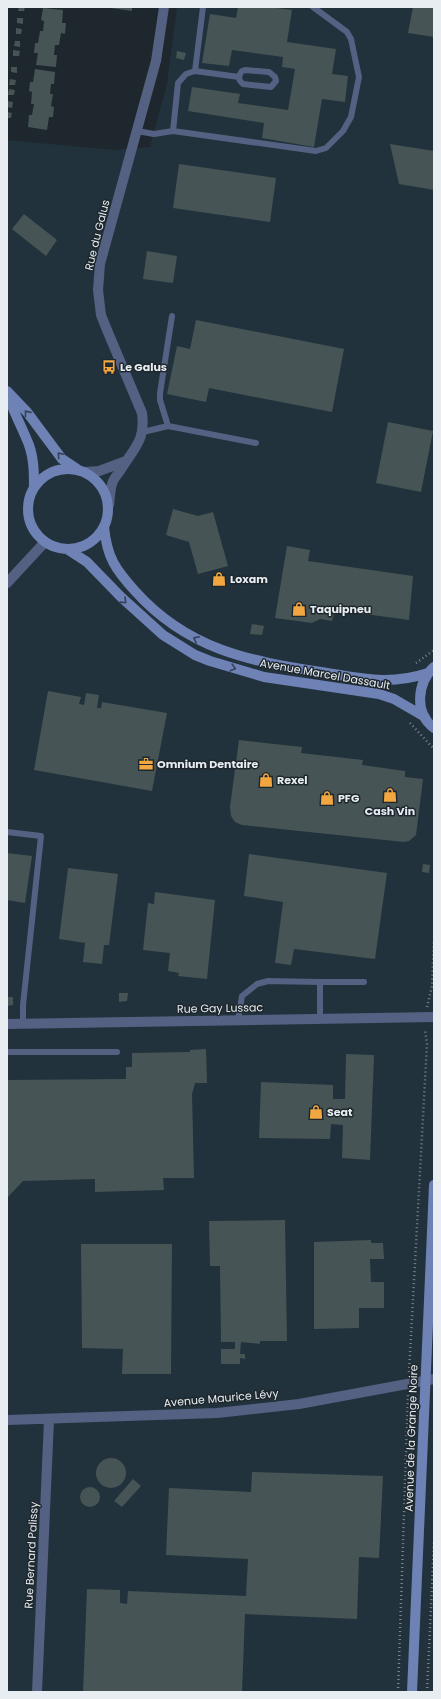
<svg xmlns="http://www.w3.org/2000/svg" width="441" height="1699" font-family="Poppins,sans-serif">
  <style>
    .built { fill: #22323c }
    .building { fill: #465455 }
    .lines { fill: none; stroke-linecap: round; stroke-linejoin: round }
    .path { stroke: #7c8389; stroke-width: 2.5; stroke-dasharray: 1 3; stroke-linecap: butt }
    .lane { stroke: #546182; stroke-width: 6 }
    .street { stroke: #546182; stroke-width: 10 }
    .secondary { stroke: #6e82b6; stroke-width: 10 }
    .oneway { stroke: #364256 }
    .labels { text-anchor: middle; stroke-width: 3; stroke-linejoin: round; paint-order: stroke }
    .street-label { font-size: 11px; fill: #e7edf1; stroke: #1e272d }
    .poi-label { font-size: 11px; font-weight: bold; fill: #e7edf1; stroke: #1e272d; text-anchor: start }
  </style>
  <rect width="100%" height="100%" fill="#1e272d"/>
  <path class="built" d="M 177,7 L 434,7 L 434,1692 L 7,1692 L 7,140 L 114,150 L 150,147 L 167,84 Z"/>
  <path class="building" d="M 19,7 L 25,7 L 24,11 L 18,11 Z
    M 104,7 L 132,7 L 132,11 Z
    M 238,7 L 269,7 L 292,10 L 287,42 L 336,49 L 332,74 L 348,76 L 345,102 L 322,99 L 314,147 L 262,138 L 264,123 L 188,111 L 192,87 L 240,94 L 238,103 L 288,110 L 295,69 L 282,67 L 283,57 L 232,50 L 229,66 L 202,63 L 210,14 L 236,18 Z
    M 413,7 L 434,7 L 434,37 L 408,33 Z
    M 43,8 L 63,10 L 62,23 L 66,23 L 65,34 L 61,33 L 59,45 L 55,45 L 54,55 L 57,55 L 56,67 L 36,65 L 38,53 L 34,53 L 35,43 L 38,43 L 40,31 L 43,31 L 44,21 L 41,20 Z
    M 17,18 L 23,18 L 23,24 L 17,23 Z
    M 16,28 L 22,29 L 21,34 L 16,34 Z
    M 15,41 L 20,41 L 20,47 L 14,46 Z
    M 13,50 L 20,51 L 19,56 L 13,56 Z
    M 177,51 L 186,53 L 184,60 L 176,58 Z
    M 11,67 L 17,67 L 17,73 L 11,72 Z
    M 35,69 L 55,72 L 54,84 L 51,84 L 50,94 L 53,94 L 51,106 L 54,107 L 53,117 L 49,117 L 47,130 L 28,127 L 29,115 L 32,115 L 34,104 L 31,104 L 32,92 L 29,91 L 30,82 L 33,82 Z
    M 10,79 L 16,80 L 15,85 L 9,85 Z
    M 9,89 L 15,90 L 14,95 L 8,95 Z
    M 7,101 L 13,102 L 12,108 L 7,107 Z
    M 7,112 L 12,113 L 11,118 L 7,118 Z
    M 390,144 L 434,151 L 434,190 L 399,184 Z
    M 179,164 L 276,178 L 270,222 L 173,208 Z
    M 24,214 L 57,240 L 46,256 L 12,229 Z
    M 147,251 L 177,256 L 173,283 L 143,279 Z
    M 196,320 L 344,349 L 332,412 L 209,388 L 206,402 L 167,394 L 177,346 L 190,349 Z
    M 388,422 L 433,431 L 421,492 L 376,483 Z
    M 173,509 L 198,516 L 213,512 L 228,566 L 198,574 L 189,542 L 166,535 Z
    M 287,546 L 310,550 L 308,561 L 413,576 L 409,620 L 335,610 L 332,621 L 320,619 L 312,623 L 275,618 Z
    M 252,624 L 264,626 L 262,635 L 250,634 Z
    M 48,691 L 81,697 L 79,704 L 84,705 L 86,693 L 99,695 L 97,708 L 101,708 L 102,702 L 167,713 L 152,791 L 34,770 Z
    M 239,740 L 302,747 L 301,753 L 363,760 L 362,765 L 405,771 L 405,777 L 423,779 L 416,835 L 409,841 L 404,842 L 242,825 L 235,822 L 231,816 L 230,807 Z
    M 7,853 L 32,856 L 25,903 L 7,900 Z
    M 249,854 L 387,873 L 375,959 L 294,949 L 291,965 L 275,963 L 283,902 L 244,896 Z
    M 423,864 L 430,865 L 429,873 L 422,872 Z
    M 68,868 L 118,874 L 109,945 L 104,945 L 102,964 L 83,962 L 85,943 L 59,939 Z
    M 155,892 L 215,900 L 207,979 L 178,976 L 179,973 L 168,971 L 170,953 L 143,950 L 148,903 L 154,904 Z
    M 119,993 L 128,993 L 127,1001 L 119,1002 Z
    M 7,997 L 13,997 L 13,1005 L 7,1006 Z
    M 206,1049 L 207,1083 L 195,1083 L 192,1094 L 194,1178 L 163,1178 L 164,1190 L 95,1192 L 95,1179 L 23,1181 L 7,1198 L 7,1080 L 126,1079 L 126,1067 L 132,1067 L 132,1053 L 190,1052 L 190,1050 Z
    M 346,1054 L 374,1055 L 370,1160 L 342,1158 L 343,1125 L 331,1124 L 330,1139 L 259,1138 L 261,1082 L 333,1085 L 333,1099 L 345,1099 Z
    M 285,1220 L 287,1341 L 260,1341 L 260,1344 L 241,1342 L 240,1354 L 245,1354 L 245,1359 L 240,1358 L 240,1364 L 221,1364 L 221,1349 L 235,1349 L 235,1342 L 221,1342 L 220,1266 L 210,1266 L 209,1221 Z
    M 371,1240 L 371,1243 L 383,1243 L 384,1259 L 370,1259 L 371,1282 L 384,1282 L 384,1308 L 359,1308 L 359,1328 L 314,1329 L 314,1242 Z
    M 81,1244 L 172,1244 L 171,1374 L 122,1374 L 123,1349 L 82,1348 Z
    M96 1473a15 15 0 1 1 30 0a15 15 0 1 1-30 0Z
    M 252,1472 L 383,1476 L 379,1558 L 359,1557 L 357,1619 L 245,1614 L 242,1692 L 83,1692 L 87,1589 L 120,1590 L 120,1603 L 127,1604 L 128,1591 L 246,1596 L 248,1559 L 166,1555 L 169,1488 L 251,1492 Z
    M 133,1479 L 141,1486 L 122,1507 L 114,1501 Z
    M80 1497a10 10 0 1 1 20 0a10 10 0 1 1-20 0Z"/>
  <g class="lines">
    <path class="path" d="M 416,663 L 434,650
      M 410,723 L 434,749
      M 427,1007 L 432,986 L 434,940
      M 409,1372 L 427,1044 L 425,1029
      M 398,1692 L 408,1395
      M 427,1692 L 434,1543"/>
    <path class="lane" d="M 245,70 L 269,72 L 275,77 L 276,81 L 271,87 L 243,84 C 238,80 238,76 242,71 Z
      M 195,71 L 203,7
      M 137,131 L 154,134 L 173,131 L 316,151 L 326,148 L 343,131 L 351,117 L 359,77 L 351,39 L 347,32 L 313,7
      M 173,131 L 178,83 L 186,74 L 195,71 L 239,77
      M 172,316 L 160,393 L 160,400 L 168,426 L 256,443
      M 143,432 L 168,426
      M 7,832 L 41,836 L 23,1005 L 23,1024
      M 320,982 L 364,982
      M 238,1020 L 242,996 L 257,984 L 268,981 L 320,982 L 320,1019
      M 7,1052 L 117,1052"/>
    <path class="street" d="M 85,472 L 99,471 L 126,461
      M 109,505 C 110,498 110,491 112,484 C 113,479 117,475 120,471 C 133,449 146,441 142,413 L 107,330 L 101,315 L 98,290 L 100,264 L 156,61 L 164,7
      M 7,583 L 45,542
      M 7,1024 L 434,1017
      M 7,1420 L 217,1413 L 299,1404 L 434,1379
      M 37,1692 L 49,1420"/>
    <path class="secondary" d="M 7,391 L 27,412 L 62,459 L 77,469
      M 7,393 C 13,411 22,427 29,445 C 34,459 34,474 34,488
      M28 509a40 40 0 1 1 80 0a40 40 0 1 1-80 0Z
      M 104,527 C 107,557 115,569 135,591 C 187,649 248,661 321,672 C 361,678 388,686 428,673
      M 67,549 L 87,562 L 121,597 L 163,635 L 195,655 L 210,661 L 264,677 L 379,694 L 394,699 L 425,717
      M 434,667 C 417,683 414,713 434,728
      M 412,1692 L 434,1185"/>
  </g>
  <defs><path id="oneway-chevron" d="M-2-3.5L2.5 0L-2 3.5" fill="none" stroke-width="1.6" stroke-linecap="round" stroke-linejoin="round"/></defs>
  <g class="oneway">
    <use href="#oneway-chevron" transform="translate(27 413) rotate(-129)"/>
    <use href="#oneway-chevron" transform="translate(60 455) rotate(-131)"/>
    <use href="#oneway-chevron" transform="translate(124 601) rotate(44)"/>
    <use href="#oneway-chevron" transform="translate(196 639) rotate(-153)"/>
    <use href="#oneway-chevron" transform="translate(233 668) rotate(16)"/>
  </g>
  <defs>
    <symbol id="bus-bare" viewBox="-9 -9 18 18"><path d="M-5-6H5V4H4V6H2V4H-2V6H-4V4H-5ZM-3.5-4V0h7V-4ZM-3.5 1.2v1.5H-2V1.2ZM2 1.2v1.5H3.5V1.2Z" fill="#f1a63f" stroke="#1e272d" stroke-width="2.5" paint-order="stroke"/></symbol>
    <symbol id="shop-bare" viewBox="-9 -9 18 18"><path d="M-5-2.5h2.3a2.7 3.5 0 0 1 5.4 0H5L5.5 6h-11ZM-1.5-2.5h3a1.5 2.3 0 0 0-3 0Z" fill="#f1a63f" stroke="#1e272d" stroke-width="2.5" paint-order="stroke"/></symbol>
    <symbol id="office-bare" viewBox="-9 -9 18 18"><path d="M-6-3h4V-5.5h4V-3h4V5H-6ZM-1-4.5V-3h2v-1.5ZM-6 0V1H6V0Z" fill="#f1a63f" stroke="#1e272d" stroke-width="2.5" paint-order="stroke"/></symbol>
  </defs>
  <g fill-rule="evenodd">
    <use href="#bus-bare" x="99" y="357" width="20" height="20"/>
    <use href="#shop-bare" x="209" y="569" width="20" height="20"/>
    <use href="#shop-bare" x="289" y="599" width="20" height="20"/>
    <use href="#office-bare" x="136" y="754" width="20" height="20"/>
    <use href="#shop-bare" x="256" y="770" width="20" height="20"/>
    <use href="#shop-bare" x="380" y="785" width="20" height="20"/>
    <use href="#shop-bare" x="317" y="788" width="20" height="20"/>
    <use href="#shop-bare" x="306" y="1102" width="20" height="20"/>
  </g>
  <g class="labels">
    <g class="street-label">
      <text transform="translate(97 235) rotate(-76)" y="4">Rue du Galus</text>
      <text transform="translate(325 674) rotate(10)" y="4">Avenue Marcel Dassault</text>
      <text transform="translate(220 1008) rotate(-1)" y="4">Rue Gay Lussac</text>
      <text transform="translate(221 1398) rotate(-5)" y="4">Avenue Maurice Lévy</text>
      <text transform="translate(411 1438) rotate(-88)" y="4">Avenue de la Grange Noire</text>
      <text transform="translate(31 1555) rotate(-87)" y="4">Rue Bernard Palissy</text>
    </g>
    <g class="poi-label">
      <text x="120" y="371">Le Galus</text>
      <text x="230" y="583">Loxam</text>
      <text x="310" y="613">Taquipneu</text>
      <text x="157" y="768">Omnium Dentaire</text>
      <text x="277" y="784">Rexel</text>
      <text x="338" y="802">PFG</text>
      <text x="390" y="815" text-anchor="middle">Cash Vin</text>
      <text x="327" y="1116">Seat</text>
    </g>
  </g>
  <rect width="441" height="1699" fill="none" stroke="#e7edf1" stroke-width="16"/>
</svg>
